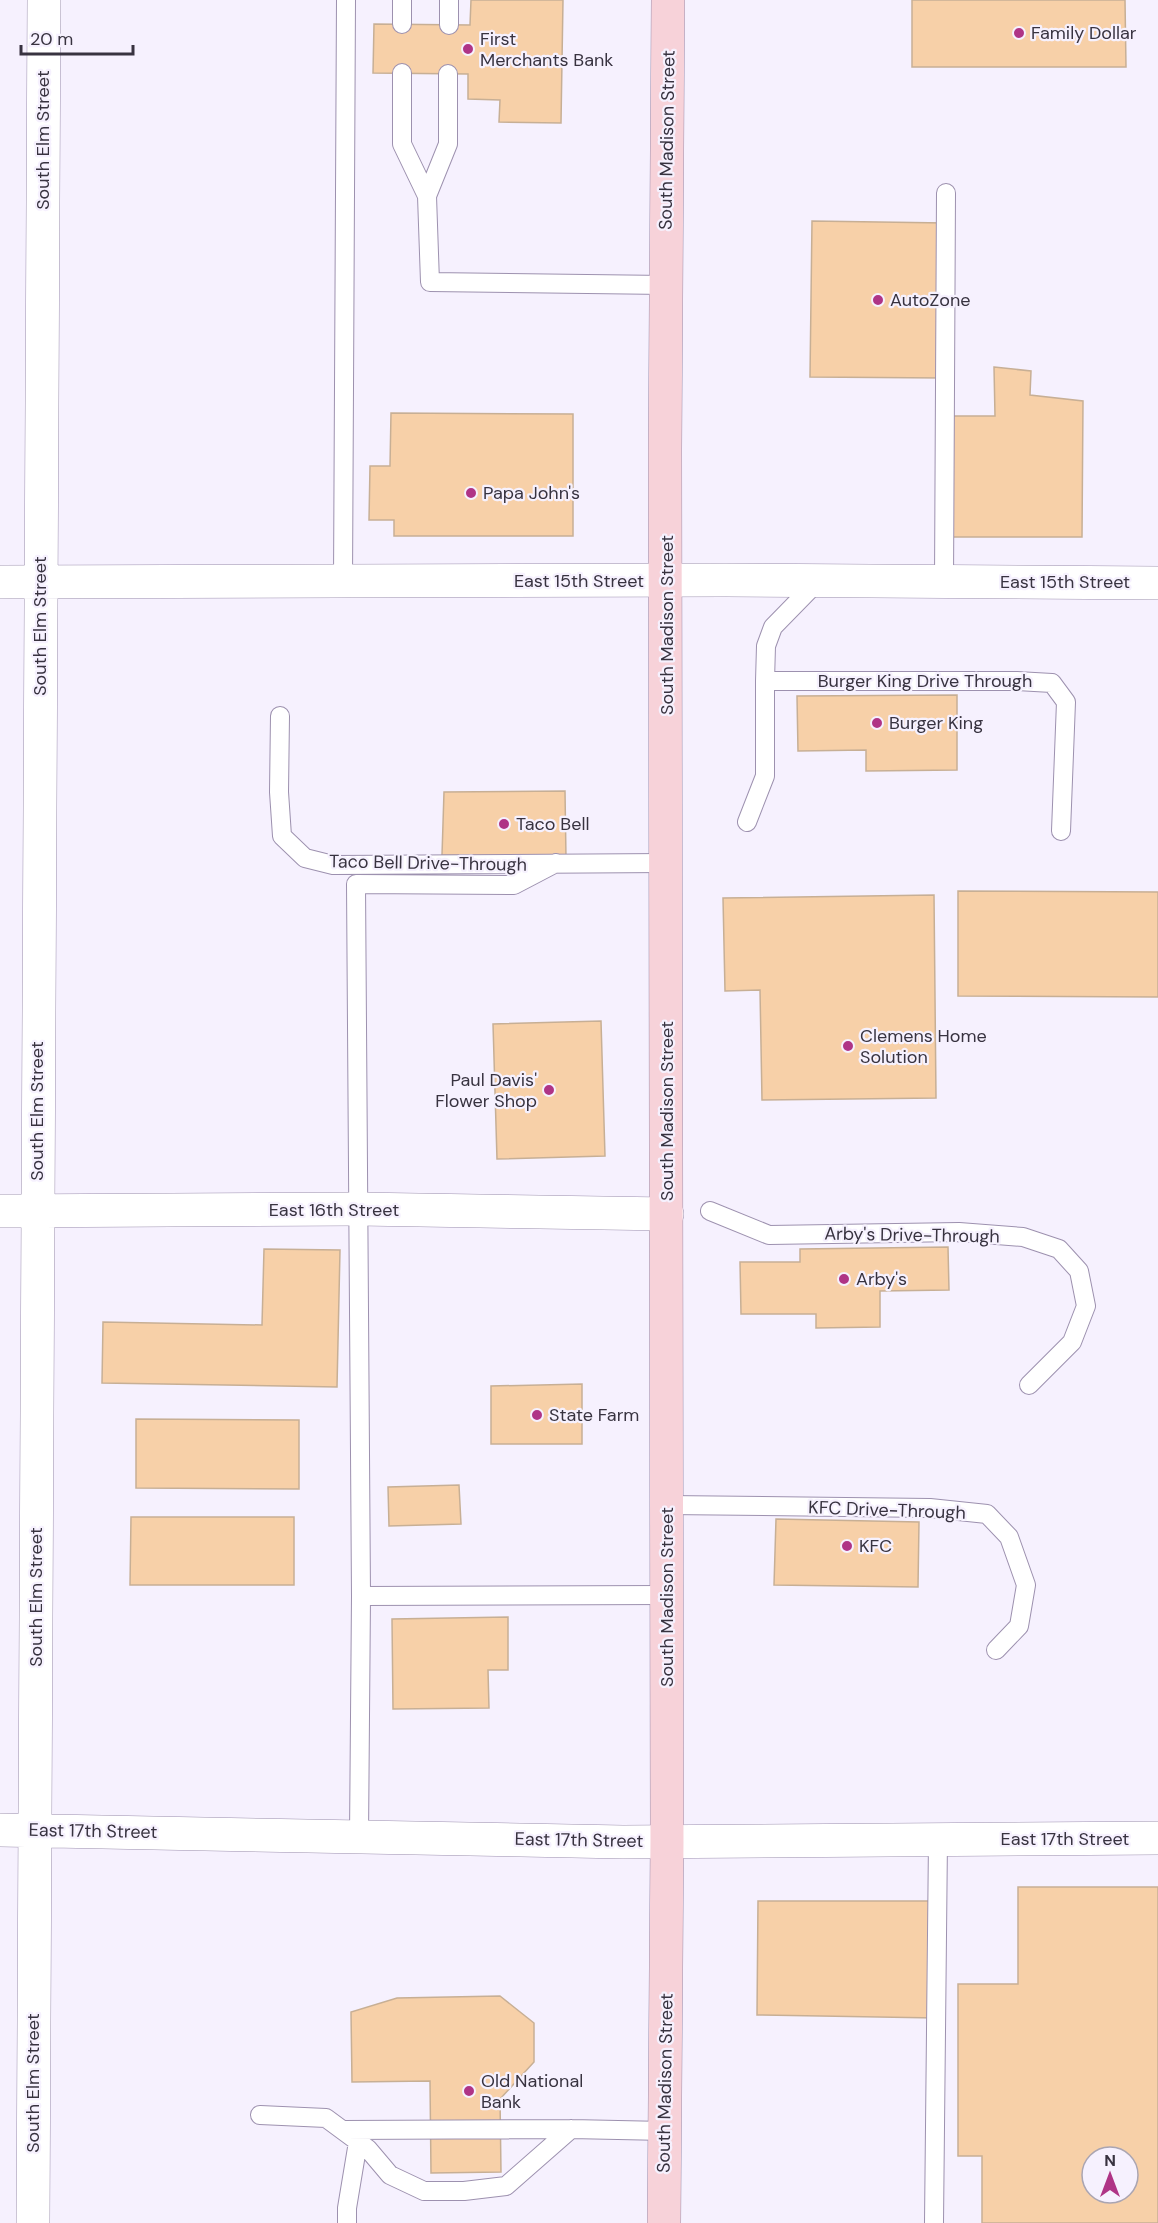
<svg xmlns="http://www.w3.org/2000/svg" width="1158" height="2223" font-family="'DM Sans',sans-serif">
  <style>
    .building { fill: #f7d0a8; stroke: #c7af95; stroke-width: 1.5; fill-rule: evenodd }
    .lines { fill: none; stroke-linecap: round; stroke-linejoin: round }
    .lane-casing { stroke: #9d91af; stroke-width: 20 }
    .street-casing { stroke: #9d91af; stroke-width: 34 }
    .secondary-casing { stroke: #9d91af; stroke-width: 34 }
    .lane { stroke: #fff; stroke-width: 18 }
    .street { stroke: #fff; stroke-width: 33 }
    .secondary { stroke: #f7d2d9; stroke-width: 33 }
    .poi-dot { fill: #af3486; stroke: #f6f1fe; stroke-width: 2 }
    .labels { text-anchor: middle; stroke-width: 4.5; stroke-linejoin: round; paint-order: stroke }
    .poi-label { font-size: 18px; fill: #383340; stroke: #f6f1fe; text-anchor: start }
    .street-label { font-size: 18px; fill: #383340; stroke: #f6f1fe }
  </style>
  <rect width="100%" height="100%" fill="#f6f1fe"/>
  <path class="building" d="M 471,0 L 563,0 L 561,123 L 499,122 L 500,100 L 468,99 L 468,74 L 373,73 L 374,24 L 470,25 Z
    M 912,0 L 1125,0 L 1126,67 L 912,67 Z
    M 812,221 L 945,223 L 943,378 L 810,377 Z
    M 994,367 L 1031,371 L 1030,395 L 1083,401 L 1082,537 L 953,537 L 945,416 L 995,416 Z
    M 391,413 L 573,414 L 573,536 L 394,536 L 394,520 L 369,520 L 370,466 L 390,466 Z
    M 957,695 L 957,770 L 866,771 L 866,750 L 798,751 L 797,696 Z
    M 565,791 L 566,858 L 442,855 L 444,792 Z
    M 958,891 L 1158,892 L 1158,997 L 958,996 Z
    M 934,895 L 936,1098 L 762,1100 L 760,990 L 725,991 L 723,898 Z
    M 601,1021 L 605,1156 L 497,1159 L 493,1024 Z
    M 948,1247 L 949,1290 L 880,1291 L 880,1327 L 816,1328 L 816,1314 L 741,1314 L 740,1262 L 800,1262 L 800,1249 Z
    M 264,1249 L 340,1250 L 337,1387 L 102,1383 L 103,1322 L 262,1325 Z
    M 582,1384 L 582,1444 L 491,1444 L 491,1386 Z
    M 136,1419 L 299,1420 L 299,1489 L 136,1488 Z
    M 459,1485 L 461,1524 L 389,1526 L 388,1487 Z
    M 131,1517 L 294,1517 L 294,1585 L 130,1585 Z
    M 776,1519 L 919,1522 L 918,1587 L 774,1585 Z
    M 508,1617 L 508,1670 L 488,1670 L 489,1708 L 393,1709 L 392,1619 Z
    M 1018,1887 L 1158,1887 L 1158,2223 L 982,2223 L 982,2156 L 958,2156 L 958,1984 L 1018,1984 ZM 1092,2157 L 1128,2157 L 1128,2193 L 1092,2193 Z
    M 758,1901 L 937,1901 L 936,2018 L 757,2015 Z
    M 500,1996 L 534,2023 L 534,2062 L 500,2099 L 501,2172 L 431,2173 L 430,2081 L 352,2082 L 351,2012 L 397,1998 Z"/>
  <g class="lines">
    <defs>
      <path id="lane" d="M 402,0 L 402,24
        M 449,25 L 449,0
        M 402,73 L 402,144 L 427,196
        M 448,74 L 448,144 L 427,196 L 430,282 L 666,285
        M 818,581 L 773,627 L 766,646 L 765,681 L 1017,681 L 1052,683 L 1066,702 L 1061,831
        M 343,582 L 346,0
        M 944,582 L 946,193
        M 280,716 L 279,792 L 282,836 L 305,858 L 333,865 L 667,863
        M 747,822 L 765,776 L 765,681
        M 710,1211 L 769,1235 L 959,1232 L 1023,1237 L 1059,1249 L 1079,1271 L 1086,1306 L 1072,1342 L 1029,1385
        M 667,1505 L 930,1508 L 987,1514 L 1009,1537 L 1026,1585 L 1019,1626 L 996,1650
        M 361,1596 L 667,1595
        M 359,1837 L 361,1596 L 356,884 L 514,885 L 556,863
        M 260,2115 L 326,2118 L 368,2149 L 390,2175 L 424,2191 L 464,2191 L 506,2186 L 571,2129
        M 343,2130 L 571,2129 L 665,2131
        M 347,2223 L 347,2208 L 358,2142
        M 934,2223 L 938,1839"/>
      <path id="street" d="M 0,582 L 726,580 L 1158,583
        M 0,1211 L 359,1209 L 667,1214
        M 0,1830 L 623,1842 L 1158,1838
        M 33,2223 L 44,0"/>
      <path id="secondary" d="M 664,2223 L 667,1841 L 665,450 L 668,0"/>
    </defs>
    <use href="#lane" class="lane-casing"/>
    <use href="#street" class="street-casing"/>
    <use href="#secondary" class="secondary-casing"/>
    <use href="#lane" class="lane"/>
    <use href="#street" class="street"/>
    <use href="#secondary" class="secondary"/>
  </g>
  <g class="poi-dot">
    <circle cx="1019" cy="33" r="6"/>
    <circle cx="468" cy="49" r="6"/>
    <circle cx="878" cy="300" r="6"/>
    <circle cx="471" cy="493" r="6"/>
    <circle cx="877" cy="723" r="6"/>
    <circle cx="504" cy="824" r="6"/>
    <circle cx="848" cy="1046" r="6"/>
    <circle cx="549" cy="1090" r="6"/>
    <circle cx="844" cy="1279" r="6"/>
    <circle cx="537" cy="1415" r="6"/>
    <circle cx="847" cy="1546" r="6"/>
    <circle cx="469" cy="2091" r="6"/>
  </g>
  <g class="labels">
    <g class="poi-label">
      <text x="1031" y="39">Family Dollar</text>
      <text x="480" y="45">First<tspan x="480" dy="21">Merchants Bank</tspan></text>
      <text x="890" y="306">AutoZone</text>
      <text x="483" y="499">Papa John's</text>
      <text x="889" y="729">Burger King</text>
      <text x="516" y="830">Taco Bell</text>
      <text x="860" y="1042">Clemens Home<tspan x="860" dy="21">Solution</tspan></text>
      <text x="537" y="1086" text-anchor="end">Paul Davis'<tspan x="537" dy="21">Flower Shop</tspan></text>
      <text x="856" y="1285">Arby's</text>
      <text x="549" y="1421">State Farm</text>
      <text x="859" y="1552">KFC</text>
      <text x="481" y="2087">Old National<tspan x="481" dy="21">Bank</tspan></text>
    </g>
    <g class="street-label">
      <text transform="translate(43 140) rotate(-90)" y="6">South Elm Street</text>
      <text transform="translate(667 140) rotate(-89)" y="6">South Madison Street</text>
      <text x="579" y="587">East 15th Street</text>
      <text x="1065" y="588">East 15th Street</text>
      <text transform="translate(667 625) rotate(-90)" y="6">South Madison Street</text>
      <text transform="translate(40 626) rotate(-90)" y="6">South Elm Street</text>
      <text x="925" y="687">Burger King Drive Through</text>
      <text transform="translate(428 863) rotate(1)" y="6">Taco Bell Drive-Through</text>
      <text transform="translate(37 1111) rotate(-90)" y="6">South Elm Street</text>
      <text transform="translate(667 1111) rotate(-90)" y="6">South Madison Street</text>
      <text x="334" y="1216">East 16th Street</text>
      <text transform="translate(912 1235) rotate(1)" y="6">Arby's Drive-Through</text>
      <text transform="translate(887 1510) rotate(2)" y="6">KFC Drive-Through</text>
      <text transform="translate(36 1597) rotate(-90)" y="6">South Elm Street</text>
      <text transform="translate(667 1597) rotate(-90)" y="6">South Madison Street</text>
      <text transform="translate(93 1831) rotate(1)" y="6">East 17th Street</text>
      <text x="1065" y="1845">East 17th Street</text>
      <text transform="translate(579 1840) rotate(1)" y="6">East 17th Street</text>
      <text transform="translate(33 2083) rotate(-90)" y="6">South Elm Street</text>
      <text transform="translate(665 2083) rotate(-89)" y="6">South Madison Street</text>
    </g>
  </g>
  <g transform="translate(1110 2175)"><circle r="28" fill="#f6f1fe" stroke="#aaa5b2" stroke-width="1.5"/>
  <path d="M0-4.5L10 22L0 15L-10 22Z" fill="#af3486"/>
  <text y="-9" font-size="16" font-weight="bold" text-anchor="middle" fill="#383340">N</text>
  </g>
  <path d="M21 45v9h112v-9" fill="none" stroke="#383340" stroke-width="3"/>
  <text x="30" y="45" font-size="18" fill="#383340" stroke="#f6f1fe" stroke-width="4.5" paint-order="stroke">20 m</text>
</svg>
